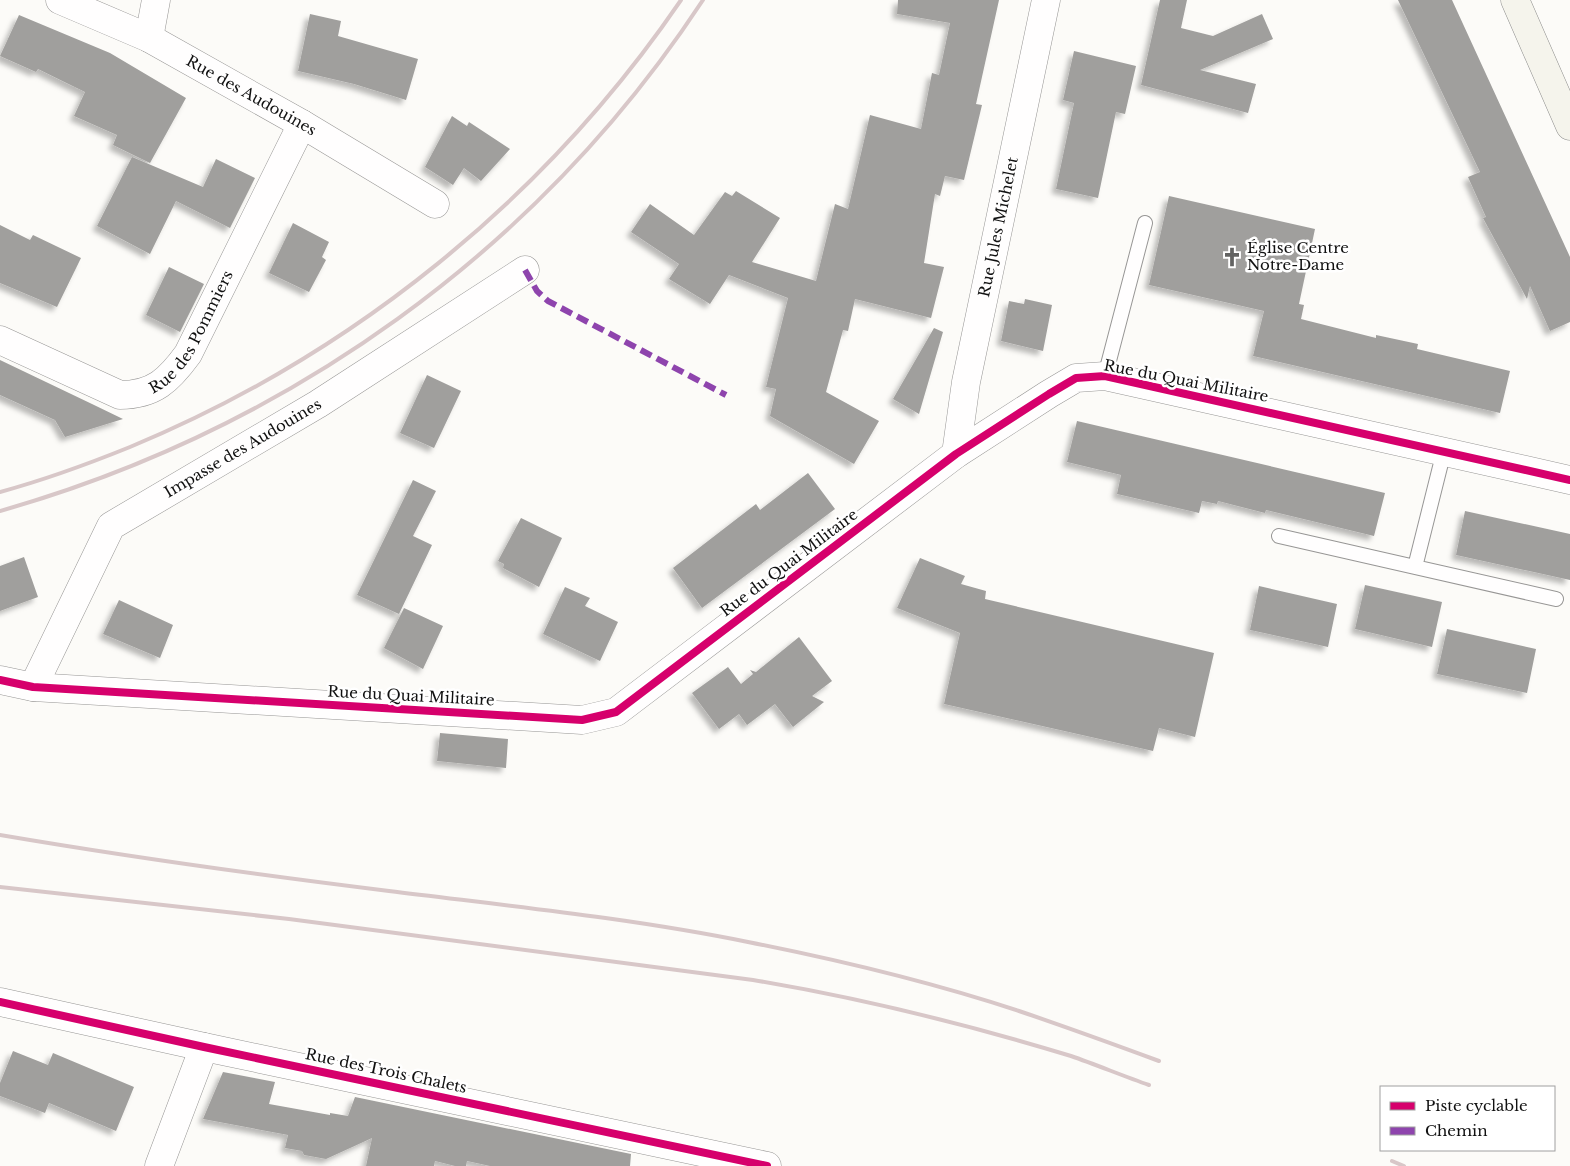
<svg xmlns="http://www.w3.org/2000/svg" width="1570" height="1166" font-family="'Libre Baskerville',serif">
  <style>
    .building { fill: #a09f9d; filter: url(#shadow) }
    .lines { fill: none; stroke-linecap: round; stroke-linejoin: round }
    .lane-casing { stroke: #979695; stroke-width: 16 }
    .street-casing { stroke: #979695; stroke-width: 29 }
    .secondary-casing { stroke: #8d8d8c; stroke-width: 29 }
    .lane { stroke: #fffefe; stroke-width: 14 }
    .street { stroke: #fffefe; stroke-width: 28 }
    .secondary { stroke: #f5f4ec; stroke-width: 28 }
    .rail { stroke: #d8c7c8; stroke-width: 4 }
    .quiet { stroke: #8e44ad; stroke-width: 6; stroke-dasharray: 12 6; stroke-linecap: butt }
    .cycleway-casing { stroke: #fff; stroke-width: 11 }
    .cycleway { stroke: #d6006c; stroke-width: 8 }
    .labels { text-anchor: middle; stroke-width: 5; stroke-linejoin: round; paint-order: stroke }
    .street-label { font-size: 15px; fill: #111; stroke: #fff }
    .poi-label { font-size: 15px; fill: #111; stroke: #fff; text-anchor: start }
  </style>
  <defs>
    <filter id="shadow"><feDropShadow dx="-4.5" dy="4.5" stdDeviation="2.5" flood-color="#0004"/></filter>
  </defs>
  <rect width="100%" height="100%" fill="#fcfbf8"/>
  <path class="building" d="M 898,0 L 999,0 L 976,104 L 982,105 L 964,180 L 945,176 L 940,196 L 935,194 L 924,263 L 944,267 L 931,318 L 855,299 L 848,331 L 843,330 L 826,392 L 879,421 L 854,464 L 770,416 L 776,389 L 766,387 L 788,298 L 729,275 L 710,304 L 669,279 L 679,264 L 631,232 L 650,204 L 694,235 L 725,192 L 732,196 L 736,191 L 780,218 L 752,262 L 816,281 L 835,204 L 848,209 L 870,115 L 921,129 L 932,73 L 939,75 L 950,23 L 897,14 Z
    M 1160,0 L 1187,0 L 1181,28 L 1213,36 L 1262,14 L 1273,39 L 1200,70 L 1256,84 L 1248,113 L 1141,85 Z
    M 1398,0 L 1452,0 L 1570,257 L 1570,322 L 1550,331 L 1530,286 L 1527,299 L 1483,218 L 1486,217 L 1468,177 L 1480,172 Z
    M 310,14 L 341,21 L 338,36 L 418,59 L 406,100 L 354,84 L 298,71 Z
    M 19,15 L 110,53 L 186,98 L 150,163 L 113,145 L 117,135 L 74,116 L 85,92 L 38,69 L 36,72 L 0,56 Z
    M 1074,51 L 1136,66 L 1125,114 L 1116,112 L 1098,198 L 1056,189 L 1074,103 L 1063,100 Z
    M 452,116 L 467,126 L 469,122 L 510,149 L 481,181 L 464,168 L 453,185 L 425,167 Z
    M 132,157 L 203,187 L 216,159 L 255,178 L 230,228 L 176,201 L 150,254 L 97,226 Z
    M 1169,196 L 1315,229 L 1299,304 L 1304,305 L 1301,319 L 1376,338 L 1376,335 L 1418,344 L 1417,349 L 1510,371 L 1500,413 L 1253,356 L 1264,311 L 1149,285 Z
    M 293,223 L 329,242 L 322,257 L 326,260 L 309,292 L 269,273 Z
    M 0,225 L 30,240 L 33,235 L 81,258 L 57,307 L 0,283 Z
    M 169,267 L 204,284 L 180,332 L 146,315 Z
    M 1025,299 L 1052,305 L 1043,351 L 1001,341 L 1009,301 L 1024,304 Z
    M 934,328 L 943,332 L 919,414 L 893,399 Z
    M 0,360 L 92,404 L 123,419 L 65,437 L 55,420 L 0,395 Z
    M 427,375 L 461,391 L 434,448 L 400,433 Z
    M 1077,421 L 1385,493 L 1374,536 L 1266,510 L 1265,513 L 1218,501 L 1217,504 L 1202,501 L 1199,513 L 1117,494 L 1121,475 L 1067,462 Z
    M 808,473 L 835,509 L 702,608 L 673,568 L 756,504 L 760,510 Z
    M 413,480 L 436,491 L 413,536 L 432,545 L 399,614 L 357,595 Z
    M 1465,511 L 1570,534 L 1570,580 L 1456,555 Z
    M 521,518 L 562,538 L 539,587 L 503,568 L 504,564 L 498,561 Z
    M 24,557 L 38,597 L 0,611 L 0,566 Z
    M 920,558 L 965,576 L 961,584 L 986,591 L 985,599 L 1214,653 L 1195,737 L 1159,728 L 1153,751 L 944,704 L 960,633 L 897,608 Z
    M 1365,585 L 1442,602 L 1432,647 L 1355,629 Z
    M 1259,586 L 1337,604 L 1328,647 L 1250,630 Z
    M 565,587 L 590,598 L 585,606 L 618,622 L 600,661 L 543,634 Z
    M 119,600 L 173,625 L 160,658 L 103,634 Z
    M 404,608 L 443,626 L 423,669 L 384,648 Z
    M 1447,629 L 1536,649 L 1527,693 L 1437,674 Z
    M 799,637 L 832,681 L 812,696 L 824,702 L 793,727 L 775,704 L 747,725 L 739,714 L 719,729 L 692,693 L 728,667 L 741,684 L 753,674 L 750,670 L 756,672 Z
    M 440,733 L 508,739 L 506,768 L 437,761 Z
    M 13,1051 L 48,1065 L 53,1053 L 134,1087 L 116,1131 L 49,1103 L 45,1113 L 0,1096 L 0,1083 Z
    M 223,1072 L 275,1082 L 269,1104 L 330,1115 L 330,1113 L 348,1116 L 355,1097 L 631,1154 L 630,1166 L 490,1166 L 467,1161 L 466,1166 L 455,1166 L 435,1161 L 434,1166 L 366,1166 L 372,1138 L 326,1159 L 304,1155 L 302,1151 L 285,1148 L 288,1135 L 203,1119 Z"/>
  <g class="lines">
    <defs>
      <path id="lane" d="M 1105,376 L 1145,223
        M 1279,536 L 1415,567 L 1444,451
        M 1415,567 L 1556,599"/>
      <g id="street">
        <path id="s1" d="M 60,0 L 149,38 L 302,124 L 435,204"/>
        <path d="M 149,38 L 156,0"/>
        <path id="s2" d="M 0,340 L 120,395 C 154,395 169,380 188,354 L 302,124"/>
        <path id="s3" d="M 956,454 L 966,382 L 1046,0"/>
        <path d="M 0,680 L 33,687 L 582,720 L 616,712 L 956,454 L 1049,394 L 1076,378 L 1105,376 L 1570,480"/>
        <path id="s4" d="M 33,687 L 111,526 L 318,404 L 525,270"/>
        <path d="M 0,1002 L 204,1047 L 767,1166"/>
        <path d="M 159,1166 L 204,1047"/>
      </g>
      <path id="secondary" d="M 1515,0 L 1570,126"/>
    </defs>
    <use href="#lane" class="lane-casing"/>
    <use href="#street" class="street-casing"/>
    <use href="#secondary" class="secondary-casing"/>
    <use href="#lane" class="lane"/>
    <use href="#street" class="street"/>
    <use href="#secondary" class="secondary"/>
    <path class="rail" d="M 0,492 C 44,480 88,464 130,447 C 352,355 545,199 681,0
      M 0,511 C 288,429 538,251 703,0
      M 0,835 C 129,857 259,875 389,891 C 509,906 630,918 748,942 C 839,960 931,982 1019,1011 C 1066,1027 1113,1044 1159,1061
      M 0,887 L 289,919 L 753,980 C 861,998 966,1024 1071,1056 C 1097,1065 1123,1076 1149,1085
      M 1392,1161 L 1404,1166"/>
    <path class="quiet" d="M 525,270 L 537,291 L 548,301 L 726,395"/>
    <defs>
      <path id="cycleway" d="M 0,680 L 33,687 L 582,720 L 616,712 L 956,454 L 1049,394 L 1076,378 L 1105,376 L 1570,480
        M 0,1002 L 204,1047 L 767,1166"/>
    </defs>
    <use href="#cycleway" class="cycleway-casing"/>
    <use href="#cycleway" class="cycleway"/>
  </g>
  <defs>
    <symbol id="church-bare" viewBox="-9 -9 18 18"><path d="M-1.2-6h2.4v3.5h3.3v2.4h-3.3V6h-2.4V-.1h-3.3v-2.4h3.3Z" fill="#636362" stroke="#fff" stroke-width="2.5" paint-order="stroke"/></symbol>
  </defs>
  <g fill-rule="evenodd">
    <use href="#church-bare" x="1218" y="243" width="28" height="28"/>
  </g>
  <g class="labels">
    <g class="street-label">
      <text dy="5" stroke="none"><textPath href="#s1" startOffset="214">Rue des Audouines</textPath></text>
      <text dy="5" stroke="none"><textPath href="#s3" startOffset="231">Rue Jules Michelet</textPath></text>
      <text dy="5" stroke="none"><textPath href="#s2" startOffset="235">Rue des Pommiers</textPath></text>
      <text transform="translate(1186 381) rotate(11)" y="5">Rue du Quai Militaire</text>
      <text dy="5" stroke="none"><textPath href="#s4" startOffset="332">Impasse des Audouines</textPath></text>
      <text transform="translate(789 563) rotate(-37)" y="5">Rue du Quai Militaire</text>
      <text transform="translate(411 696) rotate(3)" y="5">Rue du Quai Militaire</text>
      <text transform="translate(386 1071) rotate(12)" y="5">Rue des Trois Chalets</text>
    </g>
    <g class="poi-label">
      <text x="1247" y="253">Église Centre<tspan x="1247" dy="17">Notre-Dame</tspan></text>
    </g>
  </g>
  <rect x="1380" y="1086" width="175" height="65" fill="#ffffff" stroke="#a0a0a0"/>
  <rect x="1390" y="1102" width="25" height="8" fill="#d6006c" stroke="#a0a0a0"/>
  <text x="1425" y="1111" font-size="15" fill="#111111">Piste cyclable</text>
  <rect x="1390" y="1127" width="25" height="8" fill="#8e44ad" stroke="#a0a0a0"/>
  <text x="1425" y="1136" font-size="15" fill="#111111">Chemin</text>
</svg>
